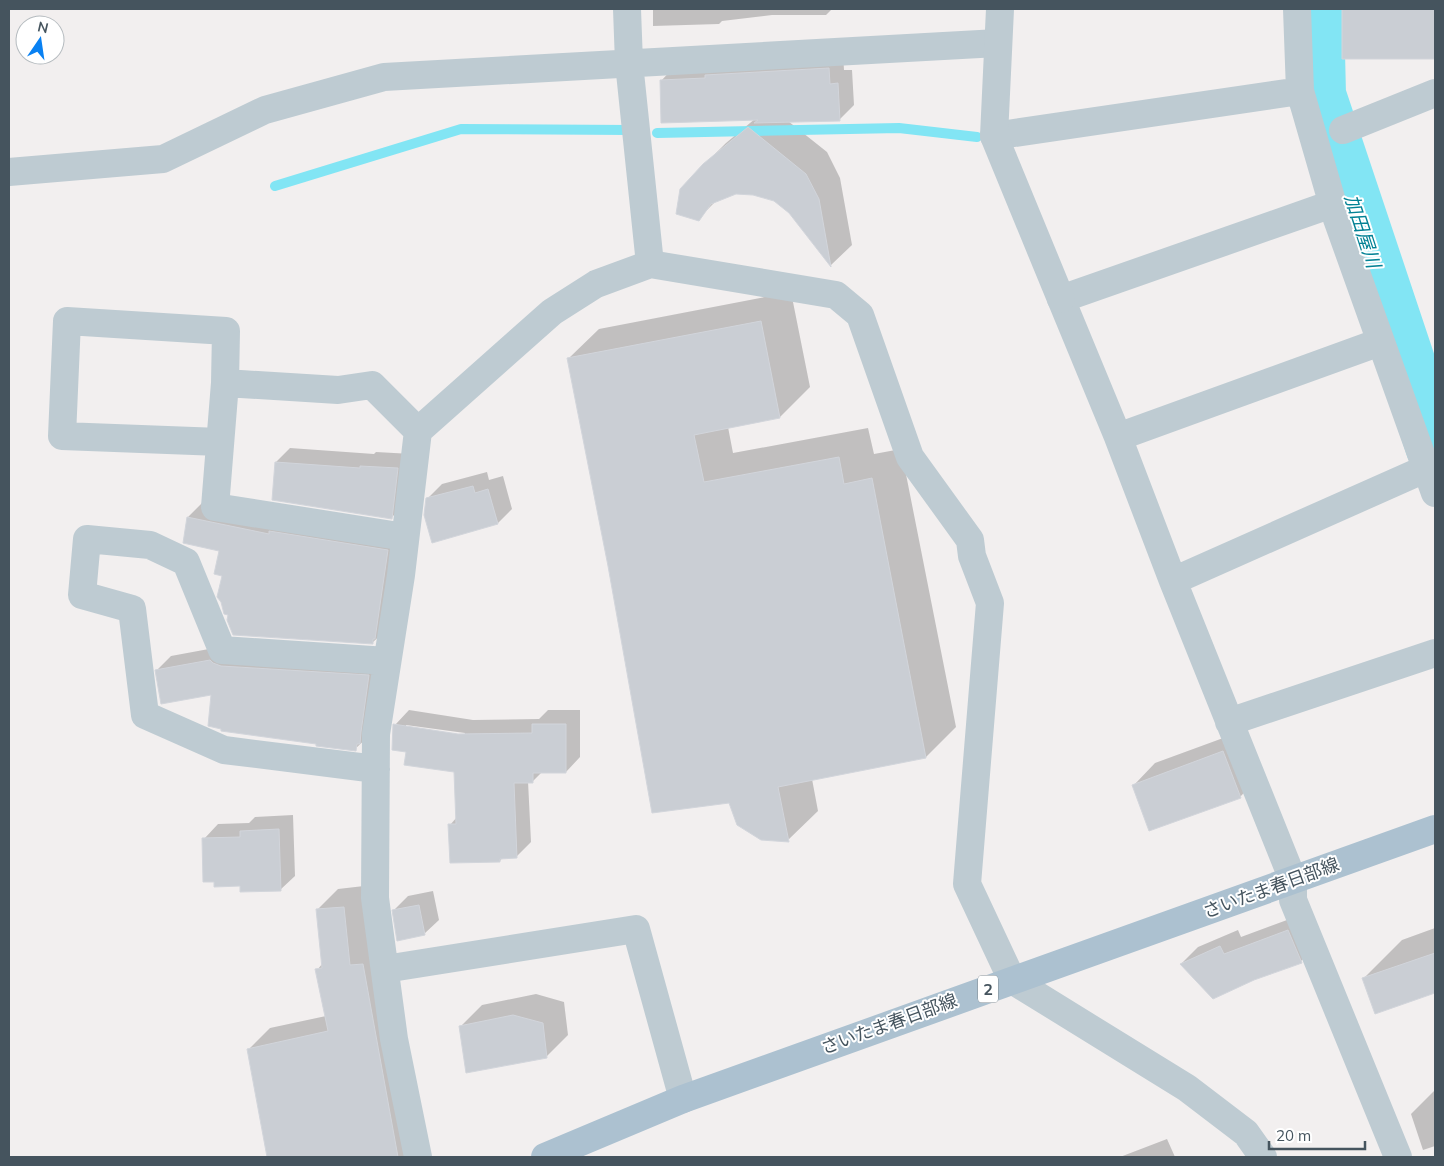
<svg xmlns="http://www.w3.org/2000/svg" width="1444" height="1166" font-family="Mulish,'Noto Sans JP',sans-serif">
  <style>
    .shadow { fill: #0003; fill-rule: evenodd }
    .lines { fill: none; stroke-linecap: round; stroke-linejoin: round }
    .stream { stroke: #82e5f4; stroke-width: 10 }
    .river { stroke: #82e5f4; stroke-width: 58 }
    .building { fill: #caced4; stroke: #d2d5db }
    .minor { stroke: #becbd2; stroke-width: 28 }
    .tertiary { stroke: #becbd2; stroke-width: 28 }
    .primary { stroke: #acc1d0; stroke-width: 28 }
    .labels { text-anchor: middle; stroke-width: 4; stroke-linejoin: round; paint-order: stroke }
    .shield { fill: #fff; stroke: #7d878e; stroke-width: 1 }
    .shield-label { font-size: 16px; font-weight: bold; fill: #45545e }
    .street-label { font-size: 18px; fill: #45545e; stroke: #fff }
    .water-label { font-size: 19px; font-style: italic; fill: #038295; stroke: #fff }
  </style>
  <rect width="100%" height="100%" fill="#f2efef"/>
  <path class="shadow" d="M 653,9 L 832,9 L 826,15 L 772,15 L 722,21 L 719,24 L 653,26 Z
    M 1343,9 L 1435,9 L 1435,58 L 1343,58 Z
    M 843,54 L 844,70 L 852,70 L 854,105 L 839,120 L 788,121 L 827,152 L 840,178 L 852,245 L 831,265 L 790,213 L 774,199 L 753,194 L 736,193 L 718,199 L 698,219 L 704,165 L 726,143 L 756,118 L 661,81 L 675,66 Z
    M 791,292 L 810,387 L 780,417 L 728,427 L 733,453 L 868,428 L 874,454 L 901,449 L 956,727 L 926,757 L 812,779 L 818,811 L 788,840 L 730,801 L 609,565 L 569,358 L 599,329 Z
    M 290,448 L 374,454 L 376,452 L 412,454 L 406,503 L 391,518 L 276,462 Z
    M 487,472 L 489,480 L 503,476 L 512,509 L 498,523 L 433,541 L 427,499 L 442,484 Z
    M 202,503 L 402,536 L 387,629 L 372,643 L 230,614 L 220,550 L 188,517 Z
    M 225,646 L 383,661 L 370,735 L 355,749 L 318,743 L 213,694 L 157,670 L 171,656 Z
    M 409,710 L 473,720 L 539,719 L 548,710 L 580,710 L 580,757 L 566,772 L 542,772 L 533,781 L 528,781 L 531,842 L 516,857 L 503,857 L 500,861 L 450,825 L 457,817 L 455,771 L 408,751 L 395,725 ZM 406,725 L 465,733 L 464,736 L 406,727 Z
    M 1245,730 L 1261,775 L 1240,797 L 1134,785 L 1155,763 Z
    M 293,815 L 295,876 L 280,890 L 241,885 L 204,839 L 218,824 L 249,823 L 255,817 Z
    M 364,886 L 423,1157 L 268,1157 L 249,1049 L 270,1028 L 326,1016 L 317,970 L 323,963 L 317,910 L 338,889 Z
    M 433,891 L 439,920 L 424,934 L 394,910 L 408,896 Z
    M 1306,913 L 1318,944 L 1301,961 L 1254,979 L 1181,964 L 1198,947 L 1238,930 L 1241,937 Z
    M 1435,928 L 1435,992 L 1375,1012 L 1364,978 L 1402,940 Z
    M 536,994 L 564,1002 L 568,1035 L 546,1057 L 461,1026 L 482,1005 Z
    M 1435,1090 L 1435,1146 L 1423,1150 L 1411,1114 Z
    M 1167,1139 L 1175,1157 L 1120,1157 Z"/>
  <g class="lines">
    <path class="stream" d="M 657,133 L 899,128 L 977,137
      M 275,186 L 461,129 L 631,130"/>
    <path class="river" d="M 1315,9 L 1317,95 L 1435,448"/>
  </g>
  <path class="building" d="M 1342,9 L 1435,9 L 1435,59 L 1342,59 Z
    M 829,68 L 830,84 L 838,83 L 840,121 L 754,123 L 758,120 L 661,123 L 660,80 L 705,78 L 705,75 Z
    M 748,127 L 806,174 L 819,199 L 831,267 L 789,213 L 774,201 L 753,195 L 736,194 L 711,204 L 699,221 L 676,214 L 680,189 L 703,164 Z
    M 761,321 L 780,418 L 694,435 L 704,482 L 839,457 L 844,484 L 872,478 L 926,758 L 778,787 L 789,842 L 761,840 L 737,825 L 729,803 L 652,813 L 608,566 L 567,358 Z
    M 275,462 L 360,468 L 360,466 L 398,468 L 392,519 L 272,500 Z
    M 473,486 L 475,493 L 488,489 L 498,524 L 432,543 L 424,515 L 426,498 Z
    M 187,517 L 269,534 L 269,531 L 388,550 L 375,639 L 373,639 L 373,644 L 233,635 L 227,620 L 228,615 L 224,614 L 221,602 L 217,597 L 222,576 L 214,574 L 219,551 L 183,543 Z
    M 210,660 L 213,663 L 221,666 L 369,675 L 361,732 L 360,744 L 357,744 L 356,751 L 316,746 L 316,744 L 221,731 L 221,729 L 208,726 L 211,695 L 161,704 L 155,670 Z
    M 393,724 L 458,734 L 532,733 L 532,724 L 566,724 L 566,773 L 533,773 L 533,783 L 514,783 L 517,858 L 500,859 L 500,862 L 450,863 L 448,824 L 456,824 L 454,772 L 404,765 L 406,752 L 392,750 Z
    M 1223,751 L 1241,798 L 1149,831 L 1132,785 Z
    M 279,829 L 281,891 L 240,892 L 240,886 L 214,887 L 214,882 L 203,882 L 202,838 L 240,837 L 240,831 Z
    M 419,905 L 425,935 L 397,941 L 392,910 Z
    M 344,907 L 350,965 L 363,964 L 398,1157 L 267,1157 L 247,1049 L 328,1031 L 315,969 L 322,968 L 316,909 Z
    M 1288,930 L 1302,963 L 1254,980 L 1213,999 L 1180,964 L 1220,946 L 1224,954 Z
    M 1435,953 L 1435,993 L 1375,1014 L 1362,978 Z
    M 513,1015 L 543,1023 L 547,1058 L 466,1073 L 459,1026 Z"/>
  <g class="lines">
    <path class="minor" d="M 627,9 L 629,63 L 650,264
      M 1297,9 L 1300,91 L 1337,219 L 1435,493
      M 1343,130 L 1435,93
      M 994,136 L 1300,91
      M 9,172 L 163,159 L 265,110 L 384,77 L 998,43
      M 1332,204 L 1061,299 L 1118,437 L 1173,581 L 1293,880 L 1293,900 L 1398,1157
      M 1118,437 L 1380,342
      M 220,442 L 62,436 L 67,321 L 226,331 L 225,383
      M 405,537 L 215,507 L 225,383 L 338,390 L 372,385 L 418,431
      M 1173,581 L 1425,469
      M 1229,722 L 1435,653
      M 376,769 L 224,750 L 145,715 L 132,609 L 82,595 L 87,539 L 150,545 L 186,562 L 222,650 L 387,661
      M 385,969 L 636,929 L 683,1099
      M 418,1157 L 394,1039 L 375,898 L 376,734 L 401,575 L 418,431 L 552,312 L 596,284 L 650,264 L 836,295 L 860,315 L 910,457 L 970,540 L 972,556 L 990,603 L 967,884 L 1012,980 L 1187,1088 L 1246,1133 L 1263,1157"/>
    <path class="tertiary" d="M 1000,9 L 994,136 L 1061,299"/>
    <path class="primary" d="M 545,1157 L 683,1099 L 1435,829"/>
  </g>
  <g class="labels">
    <rect class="shield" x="978" y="975.5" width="20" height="27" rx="4"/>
    <g class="shield-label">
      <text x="988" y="995">2</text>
    </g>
    <g class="street-label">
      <text transform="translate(1271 888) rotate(-20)" y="6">さいたま春日部線</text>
      <text transform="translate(889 1024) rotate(-20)" y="6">さいたま春日部線</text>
    </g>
    <g class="water-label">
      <text transform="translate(1363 231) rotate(72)" y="7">加田屋川</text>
    </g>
  </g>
  <rect width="1444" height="1166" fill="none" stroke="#45545e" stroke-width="20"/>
  <g transform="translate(40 40) rotate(13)"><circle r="24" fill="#ffffff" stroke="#b5bbbf"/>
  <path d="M0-4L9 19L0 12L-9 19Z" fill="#0981f2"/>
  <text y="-8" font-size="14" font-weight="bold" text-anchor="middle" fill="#45545e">N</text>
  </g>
  <path d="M1269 1141v8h96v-8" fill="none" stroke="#45545e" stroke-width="2.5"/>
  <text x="1276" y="1141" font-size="15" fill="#45545e" stroke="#ffffff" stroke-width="4" paint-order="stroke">20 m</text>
</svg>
